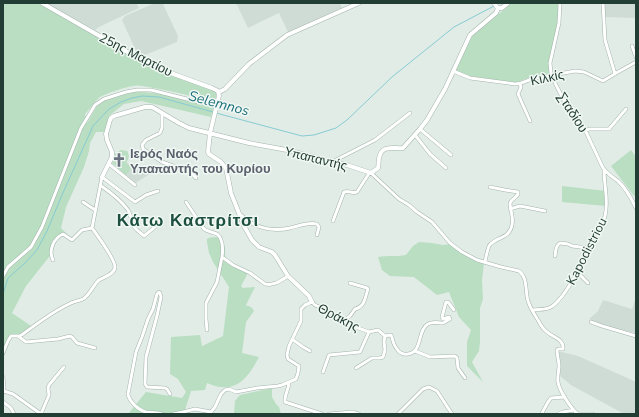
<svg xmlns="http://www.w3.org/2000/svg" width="639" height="417" font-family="'Nunito Sans',sans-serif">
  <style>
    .built { fill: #cfdcd5 }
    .green { fill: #b9dec1 }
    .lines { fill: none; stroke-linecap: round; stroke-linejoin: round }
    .stream { stroke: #87cbd3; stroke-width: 1 }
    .minor-casing { stroke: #a4b4ad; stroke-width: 4 }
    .tertiary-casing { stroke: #a4b4ad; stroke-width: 5 }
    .minor { stroke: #fff; stroke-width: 3 }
    .tertiary { stroke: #fff; stroke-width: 4 }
    .labels { text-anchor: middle; stroke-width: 3; stroke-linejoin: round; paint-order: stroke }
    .street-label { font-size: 13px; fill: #213d34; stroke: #f1f8f4 }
    .worship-label { font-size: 13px; font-weight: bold; fill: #5b616d; stroke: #f1f8f4; text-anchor: start }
    .water-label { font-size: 14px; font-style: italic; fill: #196f7a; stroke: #f1f8f4 }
    .district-label { font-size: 17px; font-weight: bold; letter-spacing: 1px; fill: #1c4f40; stroke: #f1f8f4 }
  </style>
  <rect width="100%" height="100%" fill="#e1ece6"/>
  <path class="built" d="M 46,3 L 136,3 L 139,8 L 99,27 L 95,30 Z
    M 155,3 L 161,3 L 163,4 L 178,36 L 177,42 L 145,55 L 136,51 L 122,20 L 125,16 Z
    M 236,3 L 340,3 L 342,8 L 288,32 L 279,13 L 248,28 Z
    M 604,3 L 636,3 L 636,18 L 605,17 Z
    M 126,162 L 134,167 L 137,163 L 151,173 L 137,182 L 135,184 L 120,171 Z
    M 636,297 L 636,333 L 620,330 L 598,324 L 589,319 L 598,311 L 603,300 L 632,309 Z
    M 558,351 L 578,356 L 634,381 L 636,383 L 636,414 L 624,414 L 571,385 L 560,376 L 561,364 Z"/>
  <path class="green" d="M 3,3 L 38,3 L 93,34 L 132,57 L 185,80 L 213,90 L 216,93 L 216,97 L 215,103 C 191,95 167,90 142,86 C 135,83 107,93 100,97 C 95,101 90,109 85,114 L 87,123 L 97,106 L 105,100 L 133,92 L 144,92 L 161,94 L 214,105 L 211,117 L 141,101 L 124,104 L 110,115 L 104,132 L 96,132 L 90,143 L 89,151 L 84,167 L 66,207 L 61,228 L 67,234 C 58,236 54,244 53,252 L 26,286 L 12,313 L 34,328 L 22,337 L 13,337 L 10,341 L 3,359 Z
    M 512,3 L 558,3 C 559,13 558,22 556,31 C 553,46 547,59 549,74 C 539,76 526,77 517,83 L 470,76 L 455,70 L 473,35 Z
    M 121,150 L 127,151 C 130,156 129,158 126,163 L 132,167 L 126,175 L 112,163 L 114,160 L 115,154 Z
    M 631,150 L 636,157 L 636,195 L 634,196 L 611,166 Z
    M 562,186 L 606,191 L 606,206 L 562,202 Z
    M 221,236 C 223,240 224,244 225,248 C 225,251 225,253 225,255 C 228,264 242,266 249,271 L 241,286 L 243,288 L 255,287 L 246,305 L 247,306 L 249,306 L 252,308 L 254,311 L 246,322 L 242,353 L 259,357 C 251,372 241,389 222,387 C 217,387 212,385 207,383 L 205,390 L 191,391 L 185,410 L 185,414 L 128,414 L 146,392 L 182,398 L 186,392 L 178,379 L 170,374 L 171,337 L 200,335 L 202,346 L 223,336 L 229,287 L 213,262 L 209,253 L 207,242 L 207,239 C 212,236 216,238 221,236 Z
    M 419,242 L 432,243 L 443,245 L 450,244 L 484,263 L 482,280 L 483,299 L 480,308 L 480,342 L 479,351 L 472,362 L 483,382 L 467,366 L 467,342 L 471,330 L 459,317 L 449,292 L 437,295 L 414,277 L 390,276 L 382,270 L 378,257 C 388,255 396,257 406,255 L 413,246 Z
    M 272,388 L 272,397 L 276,404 L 279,407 L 281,414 L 234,414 L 235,401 L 240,395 Z"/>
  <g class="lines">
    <path class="stream" d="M 216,113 L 302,136 L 314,135 L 336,128 L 347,120 L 392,77 L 454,27 L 494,6
      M 3,294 L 8,278 L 25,263 L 37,250 L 47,231 L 62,195 L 93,126 L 109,109 L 121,102 L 132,98 L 142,96 L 159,97 L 213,112"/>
    <defs>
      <path id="minor" d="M 560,3 L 559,23 L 550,63 L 551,73 L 556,85 L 569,110 L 586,132 L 603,168 C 607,173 612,177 618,181 C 626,188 631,198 636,208
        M 603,3 L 605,40 L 615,74
        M 632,46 L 636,57
        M 453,71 L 470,78 L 515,84 C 521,84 526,81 532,79 L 575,71 L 584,72 L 603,81 L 618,72 L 636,62
        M 520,84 L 521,87 L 518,94 L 530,121
        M 162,113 L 162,128 L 160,133 L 146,140 L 142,145 L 143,149 L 162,162 L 190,172 L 196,178
        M 420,129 L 451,155
        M 585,130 L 590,129 L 609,129 L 626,109
        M 415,135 L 430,154 L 446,168
        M 332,162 L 375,140 L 410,113
        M 109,164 L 135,185
        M 371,173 L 399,199 L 409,205 L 417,212 L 432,222 L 450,243 L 462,252 L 477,260 L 501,267 L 519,271 C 528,278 525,291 528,301 C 530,307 534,314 538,320 C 540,324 543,329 547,332 C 554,338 564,339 563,349 L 558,349 L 557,350 C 557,355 559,361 559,366 C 559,371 557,377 558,382 C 559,390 571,409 578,414
        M 100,185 C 110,192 121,200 128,210 C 132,216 131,225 137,230 C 139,232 142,234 144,236 L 156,226
        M 83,202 L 95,210
        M 186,202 L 204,229 C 208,232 213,232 217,234 C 223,239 223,250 222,257 L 233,265 L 250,273 L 265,284 C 274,286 280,281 288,276
        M 510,209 L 520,206 L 545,211
        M 240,215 L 241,215 C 254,228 272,232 290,228 C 299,226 307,222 317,224 L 319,227 L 317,235
        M 333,221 L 344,192 C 348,190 353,194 357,192 L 370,172
        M 555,256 C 556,251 555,246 560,243 L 568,244 L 572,246 L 588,248
        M 53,260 C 48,250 54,238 63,234 L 72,240 L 82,230 L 92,228
        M 485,262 C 486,257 487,251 489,246 C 496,236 509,240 512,225 C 514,218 510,210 510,203 C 512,199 516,198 518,194 L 518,192 L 505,190 L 490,187
        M 576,272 L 580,275 L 588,283
        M 3,276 L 8,267 L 31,247 L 42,227 L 81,128 L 95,105 L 104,99 L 126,92 L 137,90 L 151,90 L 207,104 L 217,104
        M 533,310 C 539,309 546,310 551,307 C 564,299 579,269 586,254 C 588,249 589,244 591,240 C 595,231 603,225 605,216 C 609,201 604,186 604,170
        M 341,320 L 346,319 L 350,316 L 355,309 C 365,307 365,297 368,289 L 367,288 L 350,283
        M 591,322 L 602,326 L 636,336
        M 207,330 L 206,319 L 206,303 L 217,282 L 222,257
        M 369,332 L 378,330 L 385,336 L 391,335 C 393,339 393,345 397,349 C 399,353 404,355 408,354 C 423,352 417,330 428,324 C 433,321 438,323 443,323 L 450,319 L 449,317 L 443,319 L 442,317 L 446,302 L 448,302 L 454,310
        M 18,336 L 26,342 L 58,339 L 70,336 L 72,337 L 77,343 L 95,348
        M 292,339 L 303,347 L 310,351
        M 415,351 L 430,357 L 455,356 L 457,358 L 458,368 L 465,378
        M 3,353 L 8,341 L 11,336 L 20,336 L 23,334 C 38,323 52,312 69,304 C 74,301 79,301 83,299 C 90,295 93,285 99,280 C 104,277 115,274 115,267 C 115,259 97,235 92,228 L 102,177 L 135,202 L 146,195 L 158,191
        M 356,368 L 372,358 L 380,358 L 383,357 L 385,350 L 384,342 L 385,336
        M 3,377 L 4,387 L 3,393
        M 289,382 C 289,389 284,395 285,402 L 322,414
        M 4,391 L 13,394 L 41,414
        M 3,402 L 11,408 L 14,414
        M 542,413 L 548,402 L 551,398 L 565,397
        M 41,414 L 49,395 L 48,388 L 49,385 L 64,367
        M 162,414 C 156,412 151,413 146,412 C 138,410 129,401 128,394 L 136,352 L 142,337 L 148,319 L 153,309 L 157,294 L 159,292 L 160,293 L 161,297 L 157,316 L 146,357 L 145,384 L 147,387 L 165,388 L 167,389 L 170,394
        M 173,414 L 183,412 L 195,409 L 211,412 L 215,407 L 221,394 L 225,390 L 229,389 L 236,392 L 257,388 L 278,386 L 282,385 L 296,379 L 298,373 L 299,366 L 288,359 L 287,355 L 289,346 L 301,321 L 301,309 L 305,305 L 312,302 L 315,305 L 331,312 L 345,323 L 369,332 L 360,352 L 329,355 L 323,372
        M 329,414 L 352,412 L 359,414
        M 398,414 L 423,389 L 429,387 L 437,391 L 452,414
        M 558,414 L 563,412 L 574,410
        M 579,414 L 593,414"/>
      <path id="tertiary" d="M 42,3 L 138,58 L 168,72 L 212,88 L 218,91 L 219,96 L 210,133 L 208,152 L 209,154 L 221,162 L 226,168 L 231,193 L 244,226 L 252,240 L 259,247 L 272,252 L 275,255 L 288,276 L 309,296 L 312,302
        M 498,8 L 502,8 L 508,3
        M 219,92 L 225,89 L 249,64 L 287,35 L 359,3
        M 102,177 L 112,157 L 112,152 L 107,140 L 106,134 L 110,120 L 111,118 L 114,116 L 145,107 L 152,107 L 179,123 L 189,128 L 249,143 L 287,150 L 332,162 L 347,165 L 371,173 L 378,168 C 379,164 378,159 380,155 C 383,145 395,149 403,148 L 420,129 L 427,120 L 445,89 L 470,35 L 496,13 L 498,8 L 497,7 L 494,3"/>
    </defs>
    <use href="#minor" class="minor-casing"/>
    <use href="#tertiary" class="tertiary-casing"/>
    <use href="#minor" class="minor"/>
    <use href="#tertiary" class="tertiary"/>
  </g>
  <defs>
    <symbol id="church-bare" viewBox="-9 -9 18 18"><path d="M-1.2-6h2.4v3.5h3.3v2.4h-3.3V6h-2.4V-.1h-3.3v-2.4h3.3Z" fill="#6b7280" stroke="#f1f8f4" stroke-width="2.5" paint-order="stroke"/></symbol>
  </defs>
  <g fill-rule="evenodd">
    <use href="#church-bare" x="109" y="150" width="20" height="20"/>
  </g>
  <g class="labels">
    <g class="street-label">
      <text transform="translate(136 54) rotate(27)" y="5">25ης Μαρτίου</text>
      <text transform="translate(547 77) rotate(-12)" y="5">Κιλκίς</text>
      <text transform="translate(573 112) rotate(57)" y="5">Σταδίου</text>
      <text transform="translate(316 158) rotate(14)" y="5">Υπαπαντής</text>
      <text transform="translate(586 251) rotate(-63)" y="5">Kapodistriou</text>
      <text transform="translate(339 317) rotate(28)" y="5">Θράκης</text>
    </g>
    <g class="worship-label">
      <text x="130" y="158">Ιερός Ναός<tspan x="130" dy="15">Υπαπαντής του Κυρίου</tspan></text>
    </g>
    <g class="water-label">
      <text transform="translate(219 103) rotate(15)" y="5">Selemnos</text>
    </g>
    <g class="district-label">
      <text x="188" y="226">Κάτω Καστρίτσι</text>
    </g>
  </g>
  <rect width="639" height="417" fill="none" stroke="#213d34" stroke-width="8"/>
</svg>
